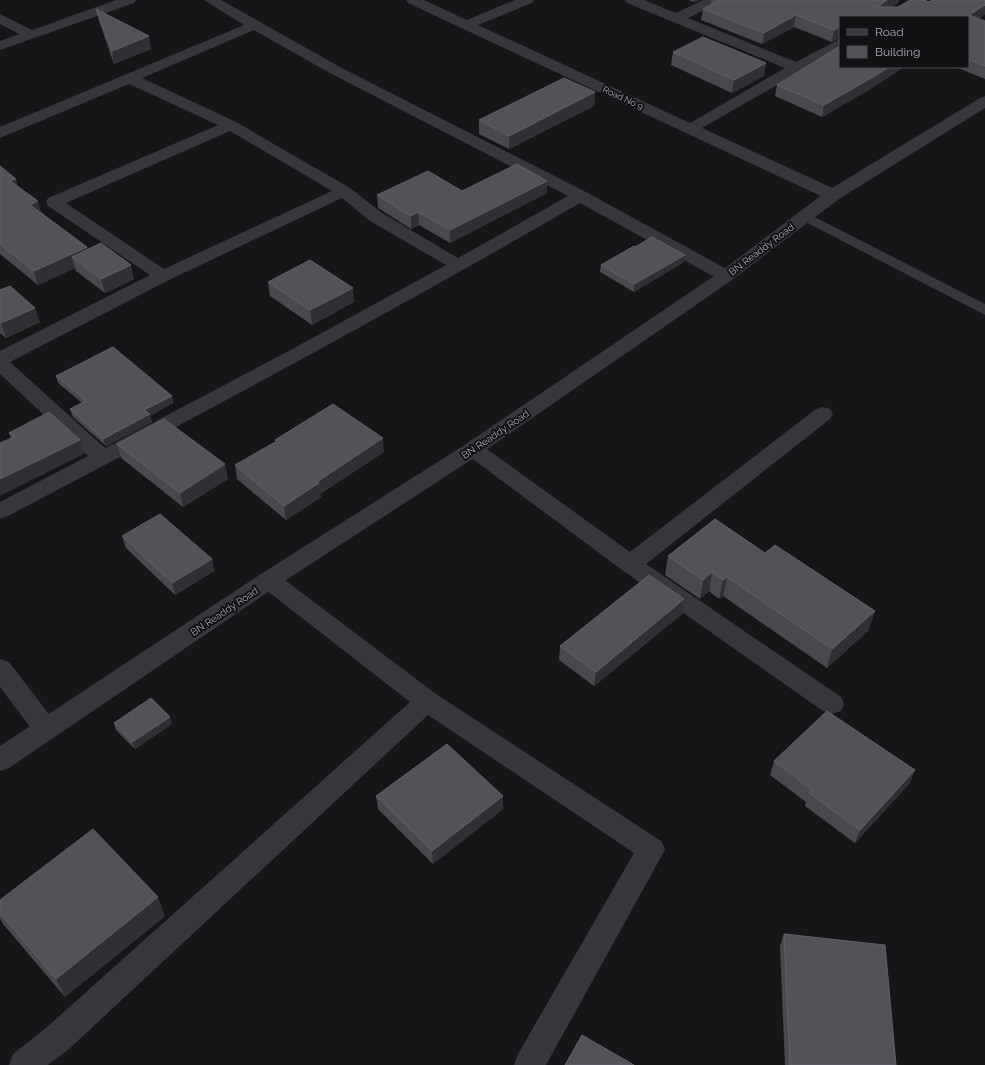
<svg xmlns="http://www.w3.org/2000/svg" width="985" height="1065" font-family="Raleway,sans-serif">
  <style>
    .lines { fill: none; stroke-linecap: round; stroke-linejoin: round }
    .service { fill: #37383d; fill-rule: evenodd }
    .minor { fill: #37383d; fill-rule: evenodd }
    .tertiary { fill: #37383d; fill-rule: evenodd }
    .wall { fill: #47494d }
    .shaded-wall { fill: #2f3033 }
    .building { fill: #525359; stroke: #5f6168 }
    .labels { text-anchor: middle; stroke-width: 4; stroke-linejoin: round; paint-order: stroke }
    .far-street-label { font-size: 9px; fill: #a8adb8; stroke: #111113 }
    .street-label { font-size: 10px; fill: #a8adb8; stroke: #111113 }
  </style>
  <rect width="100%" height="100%" fill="#161618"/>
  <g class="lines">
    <path class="service" d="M 805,212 L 985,304 L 985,315 L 800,219 L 798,216 L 800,213 Z"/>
    <path class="minor" d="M 116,0 L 136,0 L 134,3 L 0,50 L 0,41 L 19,34 L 0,24 L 0,14 L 32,30 Z
      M 204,0 L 221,0 L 338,66 L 586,192 L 732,272 L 735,276 L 732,280 L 726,281 L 720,280 L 580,203 C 392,312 200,415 8,516 L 0,519 L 0,502 L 88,456 L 0,374 L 0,351 L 150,275 L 48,206 L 46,202 L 48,198 L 218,125 L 129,84 L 0,138 L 0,127 L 244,25 ZM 254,30 L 328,72 L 568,196 L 458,258 L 382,213 L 350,188 L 236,122 L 142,78 ZM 230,131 L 332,191 L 164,269 L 66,203 ZM 342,198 L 370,221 L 446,265 L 285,353 L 105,448 L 10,362 L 169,280 Z
      M 406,0 L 424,0 L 467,20 L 515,0 L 534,0 L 532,3 L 478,25 L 690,123 L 785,68 L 627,3 L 625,0 L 644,0 L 676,13 L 703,0 L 721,0 L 719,3 L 688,18 L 796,62 L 840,39 L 840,49 L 702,128 L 839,191 L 841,195 L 839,199 L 833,200 L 827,199 L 408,3 Z
      M 823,407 L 830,409 L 833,414 L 830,419 L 646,564 L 841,697 L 844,704 L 841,711 L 832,714 L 823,711 L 622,570 L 466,454 L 463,449 L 466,444 L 473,442 L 480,444 L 630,552 L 816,409 Z
      M 269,572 L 277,574 L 436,694 L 661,841 L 665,849 L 661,857 L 546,1065 L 514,1065 L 518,1054 L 634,853 L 428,715 L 69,1049 L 48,1065 L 9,1065 L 13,1054 L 47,1027 L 410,702 L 261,586 L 258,580 L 261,574 Z
      M 0,659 L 9,662 L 55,722 L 59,729 L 55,736 L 46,739 L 37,736 L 0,687 Z"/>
    <path class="tertiary" d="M 985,96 L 985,108 L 839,199 L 732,280 L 480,454 L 277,586 L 9,768 L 0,771 L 0,746 L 261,574 L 466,444 L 720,272 L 827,191 L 980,98 Z"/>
  </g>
  <path class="wall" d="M 688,0 L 700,0 L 694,2 Z
    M 711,0 L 899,0 L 898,3 L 891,7 L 898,7 L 929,2 L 985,0 L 985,14 L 978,19 L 985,21 L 985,79 L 956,67 L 968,67 L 968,17 L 840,17 L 832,42 L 794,27 L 762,44 L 701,20 L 703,9 L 711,5 Z
    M 96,9 L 151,49 L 114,64 L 99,21 Z
    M 673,52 L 766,63 L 764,76 L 732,93 L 671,65 Z
    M 840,67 L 904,67 L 872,88 L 822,117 L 775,96 L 777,85 Z
    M 595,92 L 594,106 L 509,149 L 479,134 L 479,120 Z
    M 0,166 L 42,213 L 87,247 L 88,250 L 134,279 L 105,293 L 76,271 L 75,268 L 38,285 L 0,254 Z
    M 547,181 L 547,193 L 450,243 L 419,225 L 411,229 L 378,208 L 377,195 L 462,191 Z
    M 635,247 L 684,262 L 634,292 L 600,272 L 601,265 Z
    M 268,282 L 354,302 L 312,325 L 270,296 Z
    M 0,290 L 40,322 L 6,338 L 0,333 Z
    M 56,376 L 172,396 L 173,403 L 150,416 L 152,422 L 106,446 L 73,417 L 70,409 L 82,403 L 58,383 Z
    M 9,433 L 84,454 L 11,438 Z
    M 275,440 L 384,452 L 320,494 L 321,497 L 286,520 L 237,479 L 235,465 L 276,442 Z
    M 117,444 L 228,479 L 183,507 L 121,458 Z
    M 715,519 L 869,630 L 827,668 L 723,596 L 719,599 L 709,591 L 700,599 L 665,575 L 668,556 Z
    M 122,536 L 212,559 L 214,571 L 175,595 L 126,548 Z
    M 684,599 L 682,614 L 594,686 L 559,660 L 560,646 Z
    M 114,723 L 172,724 L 135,749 L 116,730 Z
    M 774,761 L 910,783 L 855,843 L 805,806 L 806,802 L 770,775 Z
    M 376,796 L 503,809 L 433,864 L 378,809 Z
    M 0,900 L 165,916 L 65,997 L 3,924 L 0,918 Z
    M 784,934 L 896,1065 L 785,1065 L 780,946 Z"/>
  <path class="shaded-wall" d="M 695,0 L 700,0 L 694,2 Z
    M 887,0 L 899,0 L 898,3 L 877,17 L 879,6 Z
    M 985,5 L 985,14 L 968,25 L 969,15 Z
    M 796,15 L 794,27 L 762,44 L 764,33 Z
    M 840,27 L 840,38 L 832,42 L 834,30 Z
    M 149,36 L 151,49 L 114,64 L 112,51 Z
    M 766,63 L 764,76 L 732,93 L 734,80 Z
    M 889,67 L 904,67 L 872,88 L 822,117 L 824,105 Z
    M 595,92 L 594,106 L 509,149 L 509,136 Z
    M 16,179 L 20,192 L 10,181 Z
    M 547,181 L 547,193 L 450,243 L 450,230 Z
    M 38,201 L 42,215 L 30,205 Z
    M 418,212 L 419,225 L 411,229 L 411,216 Z
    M 87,247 L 91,261 L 72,257 L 75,268 L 38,285 L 34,271 Z
    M 685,255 L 684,262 L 634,292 L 634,284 Z
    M 131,265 L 134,279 L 105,293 L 101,279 Z
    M 353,288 L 354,302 L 312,325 L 310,310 Z
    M 35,308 L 40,322 L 6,338 L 1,323 Z
    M 172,396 L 173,403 L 150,416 L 152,422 L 106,446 L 103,439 L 144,410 Z
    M 383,438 L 384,452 L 320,494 L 321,497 L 286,520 L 284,506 L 317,482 Z
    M 80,440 L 84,454 L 0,496 L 0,479 Z
    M 225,464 L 228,479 L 183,507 L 180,493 Z
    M 212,559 L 214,571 L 175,595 L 172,583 Z
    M 712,572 L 709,591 L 700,599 L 703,580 Z
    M 727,577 L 723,596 L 719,599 L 723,580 Z
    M 684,599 L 682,614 L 594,686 L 596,672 Z
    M 875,611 L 869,630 L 827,668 L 832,649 Z
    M 170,717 L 172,724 L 135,749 L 132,742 Z
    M 915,770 L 910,783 L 855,843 L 860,830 Z
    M 503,796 L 503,809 L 433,864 L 432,851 Z
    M 158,897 L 165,916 L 65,997 L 56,979 Z"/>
  <path class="building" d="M 718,0 L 887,0 L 879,6 L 880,7 L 898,7 L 910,0 L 924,0 L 929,2 L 932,0 L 985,0 L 985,5 L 969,15 L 985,21 L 985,66 L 968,59 L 968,17 L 840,17 L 840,27 L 834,30 L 796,15 L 764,33 L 703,9 L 719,0 Z
    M 96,9 L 149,36 L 112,51 Z
    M 703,37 L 766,63 L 734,80 L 673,52 Z
    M 840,46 L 840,67 L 889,67 L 875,76 L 824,105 L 777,85 Z
    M 564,78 L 595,92 L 509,136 L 479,120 Z
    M 517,164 L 547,181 L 450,230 L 418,212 L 411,216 L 377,195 L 428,171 L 462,191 Z
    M 0,166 L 16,179 L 10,181 L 38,201 L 30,205 L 87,247 L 34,271 L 0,244 Z
    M 652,237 L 685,255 L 634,284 L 601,265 L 634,246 L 635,247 Z
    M 101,243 L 131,265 L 101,279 L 72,257 Z
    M 310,260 L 353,288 L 310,310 L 268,282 Z
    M 10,286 L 35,308 L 1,323 L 0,323 L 0,290 Z
    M 113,347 L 172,396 L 144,410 L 150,414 L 103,439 L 70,409 L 86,401 L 56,376 Z
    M 333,404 L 383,438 L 317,482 L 319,483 L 284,506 L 235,465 L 277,441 L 275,440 Z
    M 49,412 L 80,440 L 0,479 L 0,443 L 14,437 L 9,433 Z
    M 164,419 L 225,464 L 180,493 L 117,444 Z
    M 160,514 L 212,559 L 172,583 L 122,536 Z
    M 715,519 L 765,553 L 775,545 L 875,611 L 832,649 L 727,577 L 723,580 L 712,572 L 703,580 L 668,556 Z
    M 649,575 L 684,599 L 596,672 L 560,646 Z
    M 151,698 L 170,717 L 132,742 L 114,723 Z
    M 827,711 L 915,770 L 860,830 L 809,793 L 812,790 L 774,761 Z
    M 447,744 L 503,796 L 432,851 L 376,796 Z
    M 93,829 L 158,897 L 56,979 L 0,913 L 0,900 Z
    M 784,934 L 885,945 L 896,1065 L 790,1065 Z
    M 582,1035 L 634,1065 L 565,1065 Z"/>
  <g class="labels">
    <g class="far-street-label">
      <text transform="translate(623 98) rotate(25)" y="3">Road No 9</text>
    </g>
    <g class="street-label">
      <text transform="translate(761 249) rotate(-37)" y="4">BN Readdy Road</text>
      <text transform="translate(495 434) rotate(-34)" y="4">BN Readdy Road</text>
      <text transform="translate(224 611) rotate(-34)" y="4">BN Readdy Road</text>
    </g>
  </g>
  <rect x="839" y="16" width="130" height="52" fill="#111113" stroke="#4d4f55"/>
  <rect x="847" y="29" width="20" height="6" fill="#37383d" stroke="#4d4f55"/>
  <text x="875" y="36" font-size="12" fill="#a8adb8">Road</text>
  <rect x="847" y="46" width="20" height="12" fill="#525359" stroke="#4d4f55"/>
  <text x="875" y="56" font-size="12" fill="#a8adb8">Building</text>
</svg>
